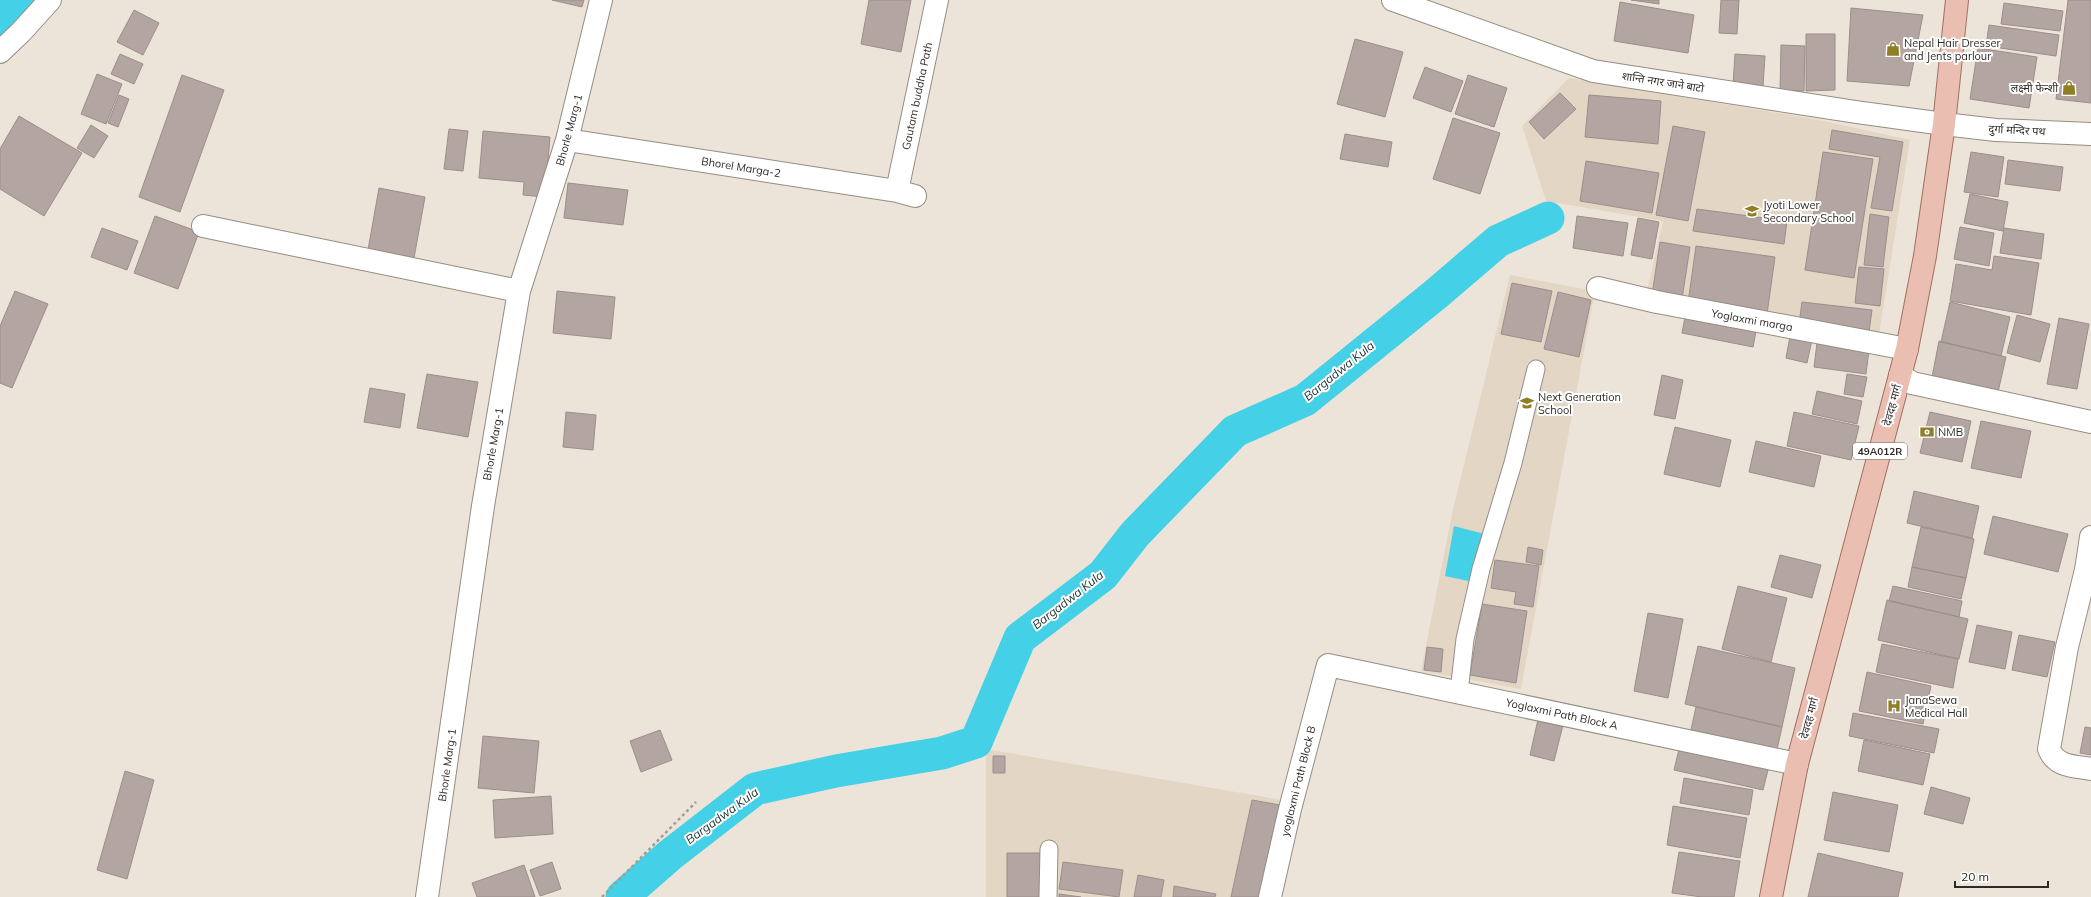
<svg xmlns="http://www.w3.org/2000/svg" width="2091" height="897" font-family="Mulish,'Noto Sans Devanagari',sans-serif">
  <style>
    .built { fill: #e3d6c4 }
    .water { fill: #44d0e6 }
    .lines { fill: none; stroke-linecap: round; stroke-linejoin: round }
    .canal { stroke: #44d0e6; stroke-width: 33 }
    .river { stroke: #44d0e6; stroke-width: 56 }
    .building { fill: #b3a5a1; stroke: #9c8e8b }
    .service-casing { stroke: #958d83; stroke-width: 19 }
    .minor-casing { stroke: #958d83; stroke-width: 24 }
    .primary-casing { stroke: #9f705f; stroke-width: 24 }
    .path { stroke: #a29c93; stroke-width: 2.5; stroke-dasharray: 3 3; stroke-linecap: butt }
    .service { stroke: #fff; stroke-width: 17 }
    .minor { stroke: #fff; stroke-width: 22 }
    .primary { stroke: #eabfb1; stroke-width: 22 }
    .labels { text-anchor: middle; stroke-width: 4; stroke-linejoin: round; paint-order: stroke }
    .shield { fill: #fff; stroke: #6d6b68; stroke-width: 1 }
    .shield-label { font-size: 10px; font-weight: bold; fill: #2e2b27 }
    .poi-label { font-size: 11px; fill: #2e2b27; stroke: #fff; text-anchor: start }
    .street-label { font-size: 11px; fill: #2e2b27; stroke: #fff }
    .water-label { font-size: 12px; font-style: italic; fill: #193035; stroke: #fff }
  </style>
  <rect width="100%" height="100%" fill="#ece4d8"/>
  <path class="built" d="M 1569,78 L 1819,120 L 1910,140 L 1877,347 L 1646,295 L 1663,221 L 1546,201 L 1522,126 Z
    M 1510,275 L 1595,291 L 1521,689 L 1421,671 L 1452,514 Z
    M 986,749 L 1288,801 L 1268,897 L 986,897 Z"/>
  <path class="water" d="M 1454,526 L 1488,535 L 1478,583 L 1445,576 Z"/>
  <g class="lines">
    <path class="canal" d="M 622,897 L 670,855 L 755,789 L 836,771 L 942,753 L 976,742 L 1020,638 L 1103,575 L 1135,534 L 1235,431 L 1305,400 L 1436,294 L 1498,241 L 1548,218"/>
    <path class="river" d="M 0,10 L 10,0"/>
  </g>
  <path class="building" d="M 552,0 L 584,0 L 582,7 Z
    M 869,0 L 911,0 L 901,52 L 861,44 Z
    M 1631,0 L 1659,0 L 1659,4 Z
    M 1721,0 L 1739,0 L 1737,34 L 1719,33 Z
    M 2068,0 L 2091,0 L 2091,103 L 2056,99 Z
    M 1620,2 L 1694,15 L 1688,53 L 1614,41 Z
    M 2004,3 L 2063,11 L 2060,31 L 2001,24 Z
    M 1851,8 L 1923,15 L 1909,86 L 1847,81 Z
    M 134,10 L 159,23 L 143,55 L 117,42 Z
    M 1989,25 L 2059,35 L 2056,56 L 1986,46 Z
    M 1806,34 L 1835,34 L 1835,90 L 1806,91 Z
    M 1355,39 L 1403,52 L 1385,117 L 1337,104 Z
    M 1781,45 L 1805,46 L 1804,91 L 1780,90 Z
    M 1978,48 L 2037,57 L 2029,108 L 1970,99 Z
    M 120,54 L 143,64 L 134,84 L 111,74 Z
    M 1735,54 L 1765,56 L 1763,86 L 1733,84 Z
    M 1425,67 L 1463,81 L 1451,112 L 1413,98 Z
    M 97,74 L 122,84 L 106,124 L 81,114 Z
    M 182,75 L 224,90 L 180,212 L 139,197 Z
    M 1468,75 L 1507,88 L 1494,127 L 1455,114 Z
    M 1560,93 L 1576,109 L 1544,139 L 1529,122 Z
    M 119,95 L 129,99 L 118,127 L 108,123 Z
    M 1589,95 L 1661,101 L 1658,144 L 1585,137 Z
    M 19,116 L 82,153 L 44,216 L 0,189 L 0,149 Z
    M 1453,118 L 1500,133 L 1480,194 L 1433,179 Z
    M 91,125 L 108,136 L 94,158 L 77,148 Z
    M 1673,126 L 1705,132 L 1688,221 L 1656,215 Z
    M 449,129 L 468,131 L 463,171 L 444,169 Z
    M 1832,130 L 1903,142 L 1892,211 L 1871,208 L 1880,157 L 1829,149 Z
    M 483,131 L 550,137 L 545,197 L 523,195 L 524,182 L 479,178 Z
    M 1345,134 L 1392,142 L 1388,167 L 1340,159 Z
    M 1823,152 L 1873,159 L 1854,278 L 1805,270 Z
    M 1971,152 L 2004,157 L 1998,197 L 1964,192 Z
    M 2008,160 L 2063,167 L 2060,191 L 2005,184 Z
    M 1586,161 L 1659,173 L 1652,213 L 1580,201 Z
    M 568,183 L 628,190 L 623,225 L 564,218 Z
    M 379,188 L 425,197 L 414,258 L 368,250 Z
    M 1970,194 L 2008,202 L 2003,231 L 1964,223 Z
    M 1697,209 L 1787,221 L 1784,244 L 1693,231 Z
    M 1870,214 L 1889,217 L 1883,267 L 1864,265 Z
    M 155,216 L 199,232 L 178,289 L 134,273 Z
    M 1577,216 L 1628,223 L 1623,256 L 1573,248 Z
    M 1638,218 L 1659,222 L 1652,259 L 1631,255 Z
    M 1960,227 L 1994,233 L 1989,266 L 1954,259 Z
    M 102,228 L 138,241 L 127,270 L 91,257 Z
    M 2004,228 L 2044,234 L 2041,259 L 2000,253 Z
    M 1660,242 L 1690,247 L 1682,299 L 1652,295 Z
    M 1696,246 L 1775,257 L 1767,314 L 1688,303 Z
    M 1994,256 L 2039,263 L 2031,315 L 1950,301 L 1956,264 L 1992,270 Z
    M 1859,267 L 1884,269 L 1880,306 L 1855,303 Z
    M 1512,283 L 1552,291 L 1541,342 L 1501,334 Z
    M 15,291 L 48,304 L 12,388 L 0,383 L 0,326 Z
    M 557,291 L 615,297 L 611,339 L 553,333 Z
    M 1558,292 L 1591,300 L 1579,357 L 1544,349 Z
    M 1802,302 L 1872,310 L 1869,332 L 1799,324 Z
    M 1950,302 L 2010,317 L 2001,356 L 1941,342 Z
    M 1686,312 L 1757,326 L 1753,347 L 1682,333 Z
    M 2017,315 L 2050,324 L 2040,362 L 2007,353 Z
    M 2059,318 L 2089,324 L 2077,389 L 2047,384 Z
    M 1790,336 L 1812,340 L 1807,363 L 1786,358 Z
    M 1939,341 L 2006,357 L 1998,392 L 1932,377 Z
    M 1817,343 L 1869,350 L 1866,374 L 1814,367 Z
    M 427,374 L 478,382 L 468,437 L 417,428 Z
    M 1847,374 L 1867,377 L 1863,397 L 1844,394 Z
    M 1662,375 L 1683,380 L 1675,419 L 1654,415 Z
    M 370,388 L 405,394 L 400,428 L 364,422 Z
    M 1817,391 L 1862,401 L 1857,424 L 1812,414 Z
    M 566,412 L 596,415 L 593,450 L 563,447 Z
    M 1794,412 L 1859,426 L 1851,460 L 1787,446 Z
    M 1930,412 L 1971,421 L 1962,462 L 1920,453 Z
    M 1981,421 L 2031,431 L 2021,478 L 1971,468 Z
    M 1675,427 L 1731,440 L 1720,487 L 1664,474 Z
    M 1756,441 L 1821,456 L 1814,487 L 1749,472 Z
    M 1914,491 L 1979,506 L 1972,538 L 1907,523 Z
    M 1993,516 L 2068,534 L 2058,572 L 1984,554 Z
    M 1921,527 L 1974,539 L 1966,578 L 1912,567 Z
    M 1528,547 L 1543,550 L 1541,565 L 1526,562 Z
    M 1780,555 L 1821,565 L 1812,598 L 1771,587 Z
    M 1495,560 L 1539,566 L 1533,607 L 1514,604 L 1516,592 L 1491,588 Z
    M 1912,567 L 1966,578 L 1961,599 L 1908,587 Z
    M 1738,586 L 1787,598 L 1771,662 L 1722,649 Z
    M 1893,586 L 1962,601 L 1959,617 L 1889,601 Z
    M 1887,600 L 1968,619 L 1959,659 L 1878,640 Z
    M 1482,604 L 1527,611 L 1516,683 L 1470,675 Z
    M 1648,613 L 1683,619 L 1668,698 L 1634,691 Z
    M 1977,625 L 2012,632 L 2005,669 L 1969,662 Z
    M 2019,635 L 2055,642 L 2047,677 L 2012,670 Z
    M 1882,644 L 1958,659 L 1953,688 L 1876,672 Z
    M 1698,646 L 1795,668 L 1782,727 L 1685,704 Z
    M 1427,647 L 1443,649 L 1441,672 L 1424,670 Z
    M 1867,672 L 1931,686 L 1923,724 L 1859,711 Z
    M 1696,707 L 1782,727 L 1776,754 L 1690,734 Z
    M 1853,713 L 1939,729 L 1934,753 L 1849,736 Z
    M 1539,715 L 1564,721 L 1554,761 L 1530,755 Z
    M 2085,727 L 2091,728 L 2091,755 L 2080,753 Z
    M 660,730 L 672,760 L 641,772 L 630,741 Z
    M 483,736 L 539,741 L 534,793 L 478,788 Z
    M 1864,740 L 1930,754 L 1923,785 L 1858,771 Z
    M 1680,745 L 1769,766 L 1763,790 L 1674,770 Z
    M 993,756 L 1005,756 L 1005,773 L 993,773 Z
    M 125,771 L 154,780 L 127,879 L 97,870 Z
    M 1684,778 L 1753,790 L 1749,815 L 1680,803 Z
    M 1931,787 L 1970,798 L 1963,824 L 1924,814 Z
    M 1833,792 L 1898,805 L 1889,852 L 1824,840 Z
    M 551,796 L 553,834 L 495,838 L 493,800 Z
    M 1252,800 L 1286,806 L 1267,897 L 1231,897 Z
    M 1673,806 L 1747,818 L 1740,858 L 1667,845 Z
    M 1679,852 L 1740,861 L 1734,897 L 1702,897 L 1672,893 Z
    M 1007,853 L 1041,853 L 1041,897 L 1007,897 Z
    M 1818,853 L 1903,873 L 1898,897 L 1808,897 Z
    M 552,862 L 561,889 L 540,896 L 530,870 Z
    M 1063,862 L 1123,870 L 1119,897 L 1059,889 Z
    M 524,865 L 535,897 L 477,897 L 472,883 Z
    M 1138,875 L 1164,880 L 1161,897 L 1134,897 Z
    M 1174,886 L 1216,894 L 1215,897 L 1173,897 Z
    M 1059,894 L 1081,897 L 1059,897 Z"/>
  <g class="lines">
    <defs>
      <path id="service" d="M 1459,692 L 1465,639 L 1481,569 L 1513,463 L 1536,369
        M 1048,897 L 1049,849"/>
      <path id="minor" d="M 1393,0 L 1593,71 L 1856,112 L 1944,124 L 1996,130 L 2091,134
        M 0,52 L 21,32 L 50,0
        M 567,140 L 897,191 L 915,196
        M 897,191 L 937,0
        M 203,226 L 519,291
        M 1598,288 L 1657,302 L 1907,349
        M 1900,375 L 1912,383 L 2091,422
        M 2091,537 L 2086,570 L 2067,647 L 2049,749 C 2056,767 2074,766 2091,769
        M 427,897 L 483,506 L 519,291 L 567,140 L 601,0
        M 1270,897 L 1290,809 L 1328,665 L 1797,764"/>
      <path id="primary" d="M 1771,897 L 1797,764 L 1907,349 L 1925,256 L 1944,124 L 1957,0"/>
    </defs>
    <use href="#service" class="service-casing"/>
    <use href="#minor" class="minor-casing"/>
    <use href="#primary" class="primary-casing"/>
    <path class="path" d="M 602,897 L 696,802"/>
    <use href="#service" class="service"/>
    <use href="#minor" class="minor"/>
    <use href="#primary" class="primary"/>
  </g>
  <defs>
    <symbol id="shop-bare" viewBox="-9 -9 18 18"><path d="M-5-2.5h2.3a2.7 3.5 0 0 1 5.4 0H5L5.5 6h-11ZM-1.5-2.5h3a1.5 2.3 0 0 0-3 0Z" fill="#907e25" stroke="#fff" stroke-width="2.5" paint-order="stroke"/></symbol>
    <symbol id="school-bare" viewBox="-9 -9 18 18"><path d="M0-5L7-2L0 1L-7-2ZM-4 1L0 2.5L4 1V4Q0 6-4 4Z" fill="#907e25" stroke="#fff" stroke-width="2.5" paint-order="stroke"/></symbol>
    <symbol id="bank-bare" viewBox="-9 -9 18 18"><path d="M-6-4H6V4H-6ZM0-2.3a2.3 2.3 0 1 0 0 4.6a2.3 2.3 0 1 0 0-4.6Z" fill="#907e25" stroke="#fff" stroke-width="2.5" paint-order="stroke"/></symbol>
    <symbol id="hospital-bare" viewBox="-9 -9 18 18"><path d="M-5-5h3v3.5h4V-5h3V5h-3V1.5h-4V5h-3Z" fill="#907e25" stroke="#fff" stroke-width="2.5" paint-order="stroke"/></symbol>
  </defs>
  <g fill-rule="evenodd">
    <use href="#shop-bare" x="1883" y="39" width="20" height="20"/>
    <use href="#shop-bare" x="2059" y="78" width="20" height="20"/>
    <use href="#school-bare" x="1742" y="201" width="20" height="20"/>
    <use href="#school-bare" x="1517" y="393" width="20" height="20"/>
    <use href="#bank-bare" x="1917" y="422" width="20" height="20"/>
    <use href="#hospital-bare" x="1884" y="696" width="20" height="20"/>
  </g>
  <g class="labels">
    <rect class="shield" x="1853" y="443" width="54" height="16" rx="3"/>
    <g class="shield-label">
      <text x="1880" y="455">49A012R</text>
    </g>
    <g class="poi-label">
      <text x="1904" y="47">Nepal Hair Dresser<tspan x="1904" dy="13">and Jents parlour</tspan></text>
      <text x="2058" y="92" text-anchor="end">लक्ष्मी फेन्शी</text>
      <text x="1763" y="209">Jyoti Lower<tspan x="1763" dy="13">Secondary School</tspan></text>
      <text x="1538" y="401">Next Generation<tspan x="1538" dy="13">School</tspan></text>
      <text x="1938" y="436">NMB</text>
      <text x="1905" y="704">JanaSewa<tspan x="1905" dy="13">Medical Hall</tspan></text>
    </g>
    <g class="street-label">
      <text transform="translate(1663 82) rotate(9)" y="4">शान्ति नगर जाने बाटो</text>
      <text transform="translate(917 96) rotate(-78)" y="4">Gautam buddha Path</text>
      <text transform="translate(569 130) rotate(-75)" y="4">Bhorle Marg-1</text>
      <text transform="translate(2017 130) rotate(3)" y="4">दुर्गा मन्दिर पथ</text>
      <text transform="translate(741 167) rotate(9)" y="4">Bhorel Marga-2</text>
      <text transform="translate(1752 320) rotate(10)" y="4">Yoglaxmi marga</text>
      <text transform="translate(1892 405) rotate(-75)" y="4">देवदह मार्ग</text>
      <text transform="translate(493 444) rotate(-80)" y="4">Bhorle Marg-1</text>
      <text transform="translate(1562 714) rotate(12)" y="4">Yoglaxmi Path Block A</text>
      <text transform="translate(1809 718) rotate(-75)" y="4">देवदह मार्ग</text>
      <text transform="translate(447 765) rotate(-82)" y="4">Bhorle Marg-1</text>
      <text transform="translate(1298 781) rotate(-76)" y="4">yoglaxmi Path Block B</text>
    </g>
    <g class="water-label">
      <text transform="translate(1339 371) rotate(-39)" y="4">Bargadwa Kula</text>
      <text transform="translate(1068 600) rotate(-38)" y="4">Bargadwa Kula</text>
      <text transform="translate(722 816) rotate(-36)" y="4">Bargadwa Kula</text>
    </g>
  </g>
  <path d="M1955 881v6h93v-6" fill="none" stroke="#2e2b27" stroke-width="2"/>
  <text x="1961" y="881" font-size="12" fill="#2e2b27" stroke="#ffffff" stroke-width="3" paint-order="stroke">20 m</text>
</svg>
